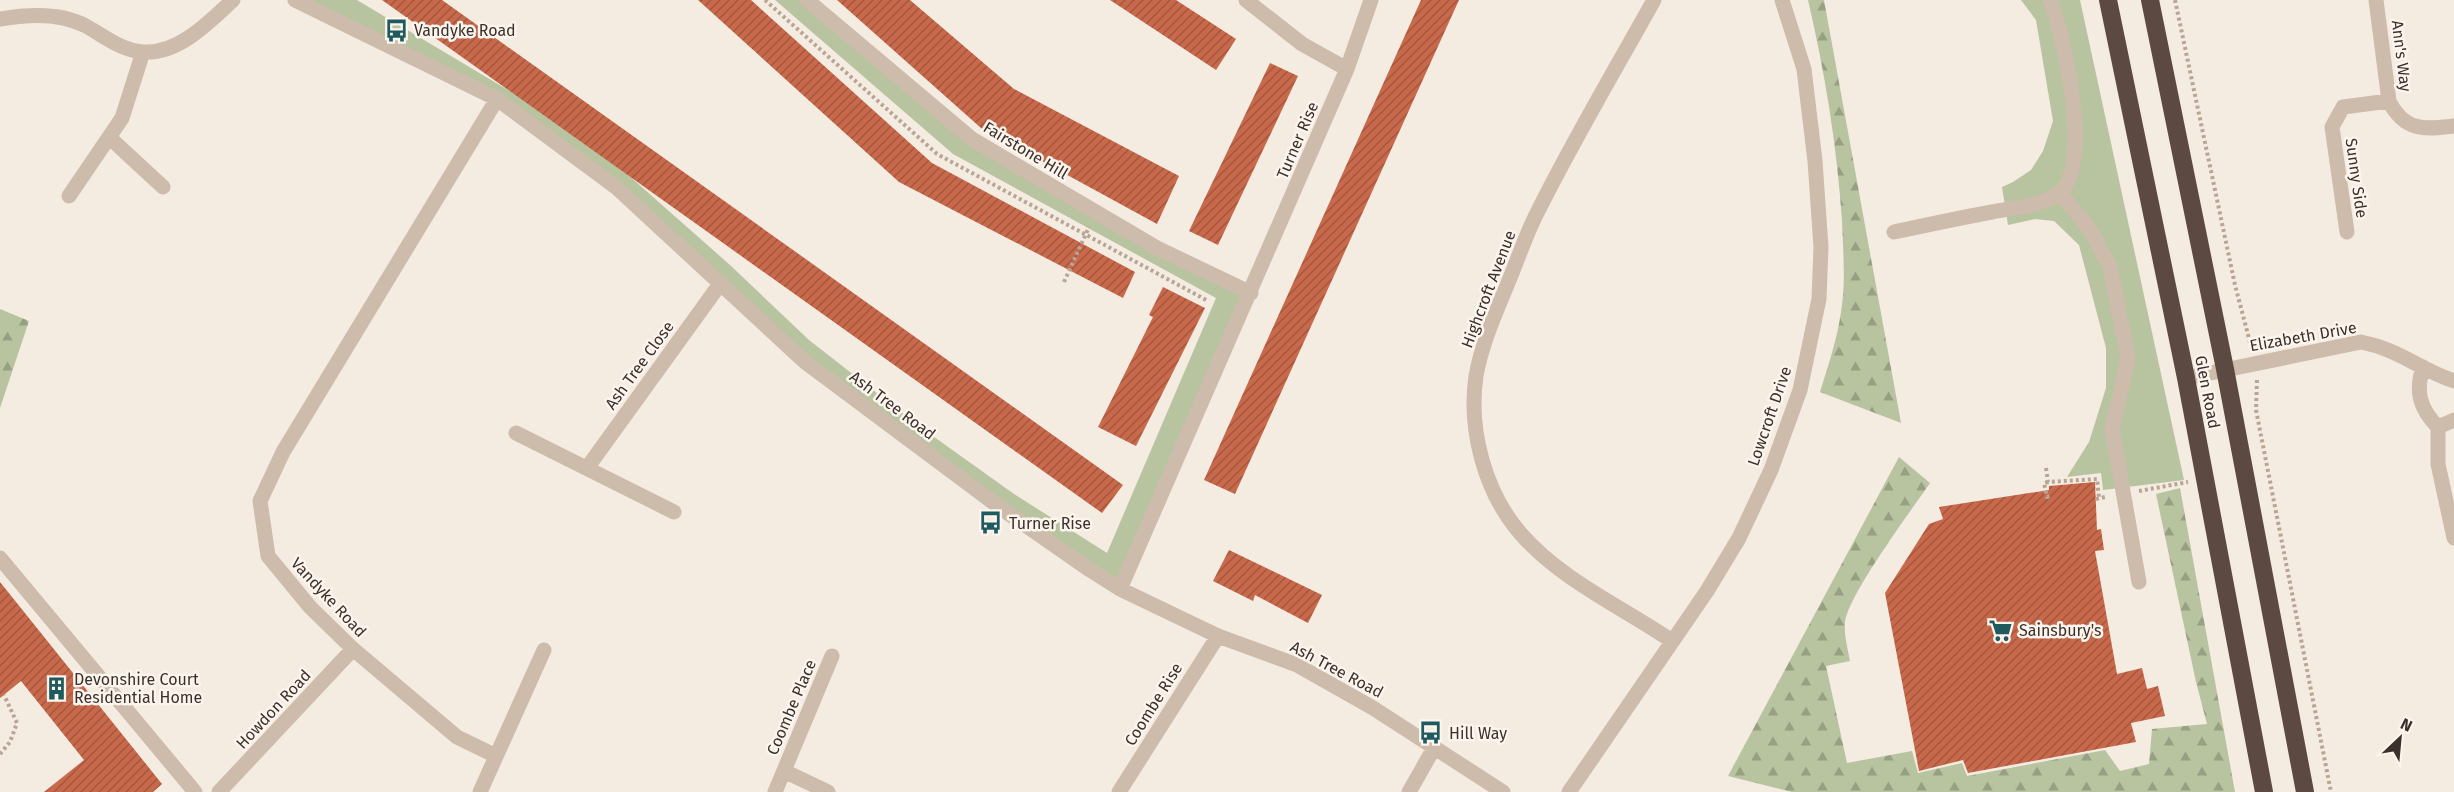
<svg xmlns="http://www.w3.org/2000/svg" width="2454" height="792" font-family="'Fira Sans',sans-serif">
  <style>
    .green { fill: #b8c4a0 }
    .forest { fill: url(#forest-firs) }
    .building { fill: url(#building-hatch) }
    .lines { fill: none; stroke-linecap: round; stroke-linejoin: round }
    .path { stroke: #b9a596; stroke-width: 4; stroke-dasharray: 3 3; stroke-linecap: butt }
    .minor { stroke: #cdbbac; stroke-width: 15 }
    .highway { stroke: #5c4a42; stroke-width: 18 }
    .labels { text-anchor: middle; stroke-width: 5; stroke-linejoin: round; paint-order: stroke }
    .poi-label { font-size: 16px; fill: #3b302b; stroke: #fbf5ee; text-anchor: start }
    .street-label { font-size: 16px; fill: #3b302b; stroke: #fbf5ee }
  </style>
  <defs>
    <pattern id="forest-firs" width="22" height="20" patternUnits="userSpaceOnUse" patternTransform="scale(1.5)"><rect width="22" height="20" fill="#b8c4a0"/><path d="M5 1l3.5 6h-7zM16 11l3.5 6h-7z" fill="#97a083"/></pattern>
    <pattern id="building-hatch" width="6" height="6" patternUnits="userSpaceOnUse" patternTransform="scale(1.5)"><rect width="6" height="6" fill="#c8694b"/><path d="M-1 1l2-2M0 6l6-6M5 7l2-2" fill="none" stroke="#a4573f"/></pattern>
  </defs>
  <rect width="100%" height="100%" fill="#f4ebe1"/>
  <path class="green" d="M 295,0 L 357,0 L 523,99 L 627,174 L 730,265 L 809,340 L 923,429 L 1014,494 L 1107,553 L 1216,298 L 953,154 L 775,0 L 807,0 L 972,139 L 1251,293 L 1120,589 L 805,362 L 617,188 L 497,99 Z
    M 2021,0 L 2080,0 L 2184,480 L 2103,490 L 2101,473 L 2067,477 L 2089,442 L 2106,388 L 2106,348 L 2079,245 L 2054,221 L 2035,219 L 2008,225 L 2002,187 L 2013,182 L 2031,170 L 2043,151 L 2053,121 L 2036,20 Z"/>
  <path class="forest" d="M 1808,0 L 1824,0 L 1901,423 L 1820,392 C 1828,366 1837,340 1841,312 C 1846,282 1843,251 1842,221 C 1837,146 1825,73 1808,0 Z
    M 0,309 L 29,321 L 0,408 Z
    M 1899,457 L 1930,483 C 1913,508 1845,599 1845,624 C 1844,636 1848,649 1850,661 L 1826,666 L 1847,763 L 1912,751 L 1918,773 L 1962,763 L 1967,776 L 2105,750 L 2120,771 L 2149,764 L 2152,729 L 2207,724 L 2196,682 L 2156,494 L 2180,488 L 2235,792 L 1792,792 L 1728,776 Z"/>
  <path class="building" d="M 382,0 L 442,0 L 1123,485 L 1102,513 Z
    M 698,0 L 751,0 L 932,163 L 1135,272 L 1123,298 L 899,182 Z
    M 837,0 L 910,0 L 1014,89 L 1179,176 L 1157,224 L 981,128 Z
    M 1110,0 L 1176,0 L 1236,39 L 1216,70 Z
    M 1421,0 L 1459,0 L 1235,494 L 1204,480 Z
    M 1270,63 L 1298,76 L 1218,245 L 1189,231 Z
    M 1163,287 L 1205,308 L 1136,446 L 1098,427 L 1153,317 L 1149,315 Z
    M 2095,482 L 2097,530 L 2101,529 L 2104,550 L 2095,551 L 2117,674 L 2142,668 L 2147,689 L 2158,686 L 2165,716 L 2131,723 L 2136,742 L 1968,773 L 1963,760 L 1919,771 L 1885,593 L 1929,524 L 1943,519 L 1939,507 L 2049,490 L 2049,486 Z
    M 1229,550 L 1322,595 L 1308,623 L 1255,595 L 1253,601 L 1213,581 Z
    M 0,582 L 162,784 L 153,792 L 44,792 L 84,760 L 21,681 L 0,698 Z"/>
  <g class="lines">
    <path class="path" d="M 765,0 L 937,154 L 1208,301
      M 2175,0 L 2235,285 L 2251,346
      M 1064,282 L 1089,227
      M 2257,380 L 2256,410 L 2331,792
      M 2046,468 L 2048,482 L 2097,479 L 2099,498
      M 2048,482 L 2044,483 L 2047,497 L 2050,496
      M 2139,491 L 2188,482
      M 2096,499 L 2105,497
      M 0,754 L 10,742 L 17,723 L 4,695"/>
    <path class="minor" d="M 295,0 L 497,99 L 617,188 L 805,362 L 1002,509 L 1090,570 L 1120,589 L 1218,636 L 1297,665 L 1373,708 L 1503,792
      M 807,0 L 972,139 L 1157,248 L 1251,293
      M 1246,0 L 1302,44 L 1347,69
      M 1654,0 C 1615,70 1574,139 1538,211 C 1527,232 1519,256 1510,278 C 1497,310 1482,342 1476,376 C 1468,430 1485,493 1521,534 C 1561,580 1622,607 1672,641
      M 2376,0 L 2389,101 C 2404,131 2424,130 2454,126
      M 0,19 C 28,14 60,12 86,26 C 104,36 122,51 144,52 C 179,54 209,22 233,0
      M 110,138 L 163,187
      M 2060,193 L 2091,231 L 2110,267 L 2128,359 L 2112,429 L 2139,582
      M 69,196 L 122,118 L 143,52
      M 1894,232 C 1927,225 1959,218 1992,212 C 2013,208 2040,206 2058,194 C 2094,169 2064,35 2050,0
      M 2347,232 L 2332,127 L 2343,107 L 2389,101
      M 2423,367 C 2415,392 2420,409 2438,427 L 2438,464 L 2454,538
      M 2186,378 L 2361,342 C 2398,349 2419,369 2454,381
      M 2438,427 L 2454,420
      M 516,433 L 674,512
      M 587,468 L 720,284
      M 0,558 L 195,792
      M 1120,589 L 1347,69 L 1371,0
      M 496,756 L 457,737 L 353,649 L 310,607 L 268,556 L 260,501 L 283,452 L 497,99
      M 784,771 L 828,792
      M 219,792 L 353,649
      M 480,792 L 544,650
      M 775,792 L 832,656
      M 1119,792 L 1218,636
      M 1409,792 L 1434,748
      M 1569,792 L 1707,591 L 1739,538 L 1771,470 L 1800,390 L 1819,299 L 1821,247 L 1815,161 L 1804,69 L 1782,0"/>
    <path class="highway" d="M 2108,0 L 2186,378 L 2264,792
      M 2150,0 L 2225,369 L 2305,792"/>
  </g>
  <defs>
    <symbol id="bus-bare" viewBox="-9 -9 18 18"><path d="M-5-6H5V4H4V6H2V4H-2V6H-4V4H-5ZM-3.5-4V0h7V-4ZM-3.5 1.2v1.5H-2V1.2ZM2 1.2v1.5H3.5V1.2Z" fill="#1f5a5e" stroke="#fbf5ee" stroke-width="2.5" paint-order="stroke"/></symbol>
    <symbol id="supermarket-bare" viewBox="-9 -9 18 18"><path d="M-6-5.5h2.5l.6 2H6L4.5 2H-2.5L-4.4-4H-6ZM-1.5 3.2a1.3 1.3 0 1 0 .1 0ZM3 3.2a1.3 1.3 0 1 0 .1 0Z" fill="#1f5a5e" stroke="#fbf5ee" stroke-width="2.5" paint-order="stroke"/></symbol>
    <symbol id="building-bare" viewBox="-9 -9 18 18"><path d="M-4-6H4V6H1V3H-1V6H-4ZM-2.5-4.3h1.7v1.8h-1.7ZM.8-4.3h1.7v1.8H.8ZM-2.5-1h1.7V.8h-1.7ZM.8-1h1.7V.8H.8Z" fill="#1f5a5e" stroke="#fbf5ee" stroke-width="2.5" paint-order="stroke"/></symbol>
  </defs>
  <g fill-rule="evenodd">
    <use href="#bus-bare" x="380" y="14" width="33" height="33"/>
    <use href="#bus-bare" x="974" y="506" width="33" height="33"/>
    <use href="#supermarket-bare" x="1984" y="614" width="33" height="33"/>
    <use href="#building-bare" x="40" y="672" width="33" height="33"/>
    <use href="#bus-bare" x="1414" y="716" width="33" height="33"/>
  </g>
  <g class="labels">
    <g class="poi-label">
      <text x="414" y="36">Vandyke Road</text>
      <text x="1009" y="529">Turner Rise</text>
      <text x="2019" y="636">Sainsbury's</text>
      <text x="74" y="685">Devonshire Court<tspan x="74" dy="18">Residential Home</tspan></text>
      <text x="1449" y="739">Hill Way</text>
    </g>
    <g class="street-label">
      <text transform="translate(2402 56) rotate(83)" y="6">Ann's Way</text>
      <text transform="translate(1297 140) rotate(-67)" y="6">Turner Rise</text>
      <text transform="translate(1026 150) rotate(31)" y="6">Fairstone Hill</text>
      <text transform="translate(2357 178) rotate(82)" y="6">Sunny Side</text>
      <text transform="translate(1488 289) rotate(-69)" y="6">Highcroft Avenue</text>
      <text transform="translate(2303 336) rotate(-10)" y="6">Elizabeth Drive</text>
      <text transform="translate(639 365) rotate(-54)" y="6">Ash Tree Close</text>
      <text transform="translate(2208 392) rotate(79)" y="6">Glen Road</text>
      <text transform="translate(893 405) rotate(37)" y="6">Ash Tree Road</text>
      <text transform="translate(1769 416) rotate(-71)" y="6">Lowcroft Drive</text>
      <text transform="translate(329 597) rotate(47)" y="6">Vandyke Road</text>
      <text transform="translate(1337 669) rotate(28)" y="6">Ash Tree Road</text>
      <text transform="translate(1153 704) rotate(-58)" y="6">Coombe Rise</text>
      <text transform="translate(791 707) rotate(-67)" y="6">Coombe Place</text>
      <text transform="translate(273 709) rotate(-47)" y="6">Howdon Road</text>
    </g>
  </g>
  <g transform="translate(2400 738) rotate(26)" stroke="#fbf5ee" stroke-width="4.5" paint-order="stroke">
  <path d="M0-4.5L10 22L0 15L-10 22Z" fill="#3b302b"/>
  <text y="-9" font-size="16" font-weight="bold" text-anchor="middle" fill="#3b302b">N</text>
  </g>
</svg>
